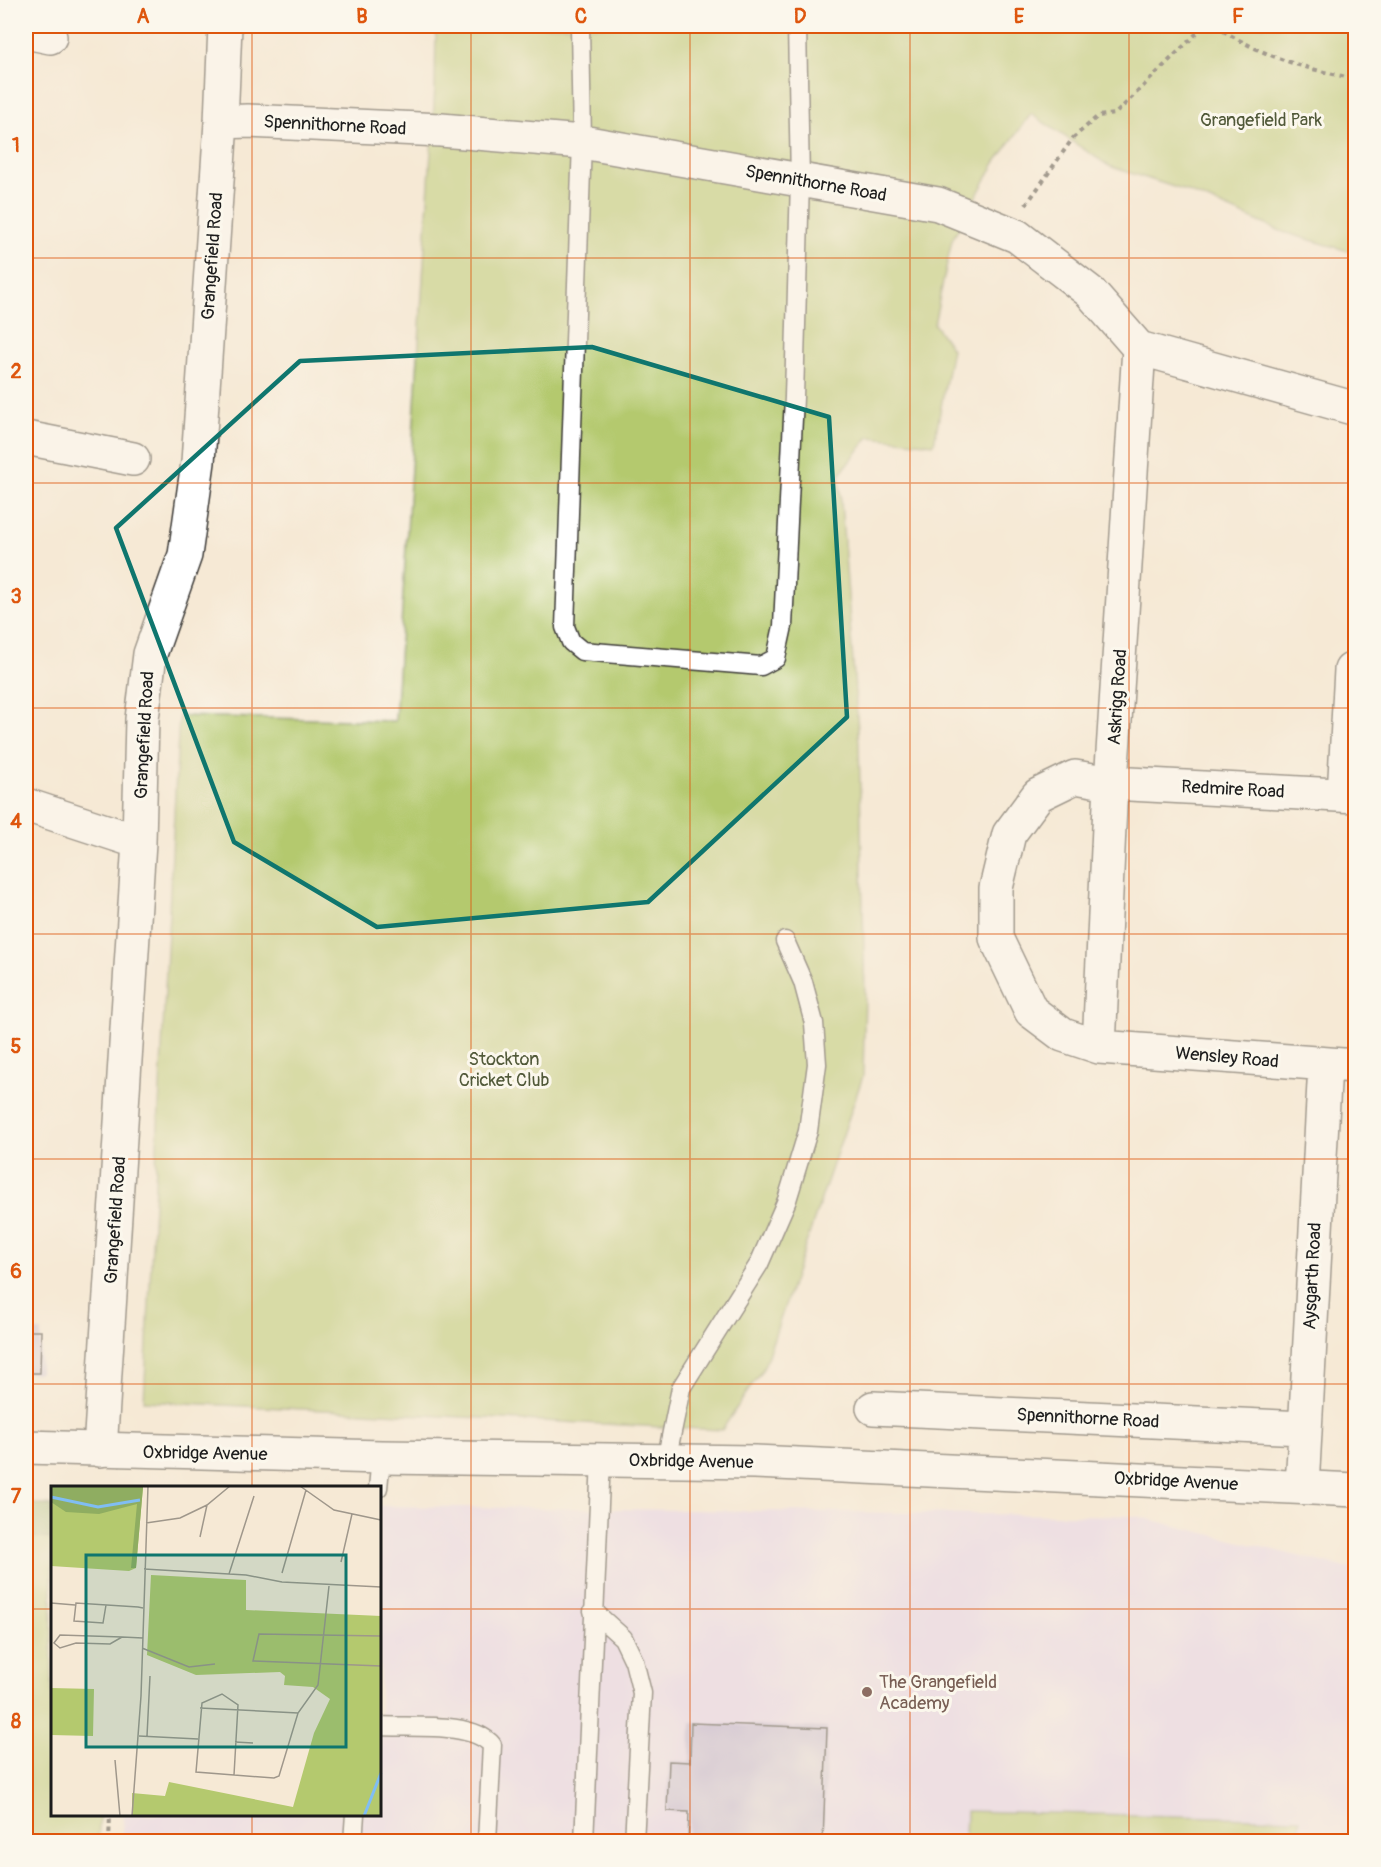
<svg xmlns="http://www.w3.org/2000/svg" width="1381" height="1867" font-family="Pangolin,sans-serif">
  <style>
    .built { fill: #e4d3f2 }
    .green { fill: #b4c96e; stroke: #687245; stroke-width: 1.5 }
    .forest { fill: #8fad61; stroke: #56643e; stroke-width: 1.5 }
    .building { fill: #b4a8d3 }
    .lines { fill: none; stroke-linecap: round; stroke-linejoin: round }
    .service-casing { stroke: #3d3b38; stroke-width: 21 }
    .minor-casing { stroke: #3d3b38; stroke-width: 36 }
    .primary-casing { stroke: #3d3b38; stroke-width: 36 }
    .path { stroke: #3d3b38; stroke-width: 4; stroke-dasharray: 4.5 4.5; stroke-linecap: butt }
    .service { stroke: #fff; stroke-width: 18 }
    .minor { stroke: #fff; stroke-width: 33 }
    .primary { stroke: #fff; stroke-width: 33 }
    .marked { fill: none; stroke: #0f766e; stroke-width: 4.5; stroke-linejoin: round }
    .grid { fill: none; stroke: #de560d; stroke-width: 1.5; stroke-opacity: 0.55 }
    .education-dot { fill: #8d6e63; stroke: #fbf7ec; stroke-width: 2 }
    .labels { text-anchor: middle; stroke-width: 6; stroke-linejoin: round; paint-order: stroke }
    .park-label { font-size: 18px; fill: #515939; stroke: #fbf7ec }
    .street-label { font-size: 18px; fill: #1c1c1c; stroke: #fbf7ec }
    .education-label { font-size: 18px; fill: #785e54; stroke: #fbf7ec; text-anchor: start }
    .inset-river { fill: none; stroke: #80bdf3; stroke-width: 3 }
    .inset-road { fill: none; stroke: #9f978b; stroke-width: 1.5 }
    .view { fill: #0f766e; fill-opacity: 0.15; stroke: #0f766e; stroke-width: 3 }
    .inset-edge { fill: none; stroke: #1c1c1c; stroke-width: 3 }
    .neatline { fill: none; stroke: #de560d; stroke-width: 2 }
    .grid-label { font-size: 20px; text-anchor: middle; font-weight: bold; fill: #de560d }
  </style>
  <rect width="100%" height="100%" fill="#fbf7ec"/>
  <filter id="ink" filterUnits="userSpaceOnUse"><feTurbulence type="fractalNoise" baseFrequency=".0167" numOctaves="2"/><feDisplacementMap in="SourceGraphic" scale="12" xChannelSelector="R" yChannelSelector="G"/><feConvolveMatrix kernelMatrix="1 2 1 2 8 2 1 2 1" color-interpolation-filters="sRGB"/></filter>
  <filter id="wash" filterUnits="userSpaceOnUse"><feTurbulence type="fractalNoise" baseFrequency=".008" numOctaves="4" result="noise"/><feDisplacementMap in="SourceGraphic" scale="24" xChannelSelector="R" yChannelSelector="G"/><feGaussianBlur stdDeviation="1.35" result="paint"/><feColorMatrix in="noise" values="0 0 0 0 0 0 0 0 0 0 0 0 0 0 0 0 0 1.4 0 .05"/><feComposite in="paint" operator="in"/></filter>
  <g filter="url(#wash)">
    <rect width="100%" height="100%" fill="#f6e9d5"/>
    <path class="built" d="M 380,1506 L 1136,1516 L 1355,1570 L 1355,1841 L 122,1842 L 124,1815 L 380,1814 Z"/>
    <path class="green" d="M 436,26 L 1355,26 L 1355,253 L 1283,232 L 1186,191 L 1109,166 L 1031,114 L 995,163 L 952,240 L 934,324 L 952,349 L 934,444 L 869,437 L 839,475 L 859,743 L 865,994 L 863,1076 L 764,1367 L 722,1430 L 144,1401 L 179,716 L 395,721 L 435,88 Z
      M 26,1503 L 52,1506 L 52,1814 L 100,1815 L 98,1841 L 26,1841 Z
      M 966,1811 L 1300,1819 L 1299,1841 L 965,1841 Z"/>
    <path class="forest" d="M 26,1503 L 52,1506 L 52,1539 L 26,1536 Z"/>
    <g id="blocks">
      <path class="building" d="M 26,1331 L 41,1331 L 40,1373 L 26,1373 Z
        M 691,1723 L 827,1728 L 823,1842 L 688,1842 L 689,1812 L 667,1811 L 669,1761 L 690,1762 Z"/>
    </g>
  </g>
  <g filter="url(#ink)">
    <use href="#blocks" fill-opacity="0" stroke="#3d3b38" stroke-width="1.5"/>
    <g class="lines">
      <defs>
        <path id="service" d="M 580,26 L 582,142 L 565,627 L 571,642 L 582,651 L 761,666 L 776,658 L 783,626 L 794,397 L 800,180 L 797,26
          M 666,1461 L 681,1388 L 759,1264 L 787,1200 L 808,1131 L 817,1064 L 814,1023 L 803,982 L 785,941
          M 378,1488 L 381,1457
          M 593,1611 L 623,1638 L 634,1661 L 642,1693 L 634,1842
          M 380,1726 C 411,1728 472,1721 492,1745 L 487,1842
          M 353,1842 L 355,1814
          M 584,1842 L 601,1459"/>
        <path id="minor" d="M 26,32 L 50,37
          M 221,122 L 248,121 L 441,130 L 582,142 L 938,204 L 1017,236 L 1090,292 L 1139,348 L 1356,409
          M 26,438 L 133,459
          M 1344,795 L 1351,670
          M 1356,796 L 1111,783 L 1075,777 L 1038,795 L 1009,834 L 996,888 L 996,938 L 1031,1011 L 1063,1035 L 1099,1047 L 1356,1066
          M 26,805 L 139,842
          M 1099,1047 L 1111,783 L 1139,348
          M 873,1408 L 1303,1428
          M 100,1450 L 139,842 L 142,719 L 150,654 L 185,555 L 198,462 L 221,122 L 225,26
          M 1302,1487 L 1325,1065"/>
        <path id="primary" d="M 26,1447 L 381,1457 L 755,1462 L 1356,1490"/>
      </defs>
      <use href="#service" class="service-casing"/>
      <use href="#minor" class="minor-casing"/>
      <use href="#primary" class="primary-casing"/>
      <path class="path" d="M 1215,26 C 1265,57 1298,67 1356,79
        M 1026,205 L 1073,138 L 1098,116 L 1115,114 L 1204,26
        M 109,1842 L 110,1814"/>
      <use href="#service" class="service"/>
      <use href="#minor" class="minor"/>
      <use href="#primary" class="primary"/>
    </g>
  </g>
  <path d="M0 0H1381V1867H0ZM 592,347 L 829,417 L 847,717 L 648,902 L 377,927 L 234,842 L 116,528 L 300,361 Z" fill="#f6e9d5" fill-opacity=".55" fill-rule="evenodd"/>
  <path class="marked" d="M 592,347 L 829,417 L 847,717 L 648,902 L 377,927 L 234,842 L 116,528 L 300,361 Z"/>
  <path class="grid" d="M 252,26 L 252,1488M 471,26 L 471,1842M 690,26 L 690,1842M 910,26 L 910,1842M 1129,26 L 1129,1842M 26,258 L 1356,258M 26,483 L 1356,483M 26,708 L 1356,708M 26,934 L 1356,934M 26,1159 L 1356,1159M 26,1384 L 1356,1384M 26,1609 L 52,1609M 380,1609 L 1356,1609M 252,1814 L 252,1842"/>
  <circle class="education-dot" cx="867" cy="1692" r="6"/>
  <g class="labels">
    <g class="park-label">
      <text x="1261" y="126">Grangefield Park</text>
      <text x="504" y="1065">Stockton<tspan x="504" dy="21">Cricket Club</tspan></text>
    </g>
    <g class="street-label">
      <text transform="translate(335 125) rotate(3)" y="6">Spennithorne Road</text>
      <text transform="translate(816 183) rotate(10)" y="6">Spennithorne Road</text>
      <text transform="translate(212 256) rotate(-86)" y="6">Grangefield Road</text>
      <text transform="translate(1117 697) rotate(-86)" y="6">Askrigg Road</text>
      <text transform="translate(144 735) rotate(-87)" y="6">Grangefield Road</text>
      <text transform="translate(1233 789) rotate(3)" y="6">Redmire Road</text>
      <text transform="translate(1227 1057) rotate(5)" y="6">Wensley Road</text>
      <text transform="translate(115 1220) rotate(-86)" y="6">Grangefield Road</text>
      <text transform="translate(1312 1276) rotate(-87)" y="6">Aysgarth Road</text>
      <text transform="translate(1088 1418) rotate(3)" y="6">Spennithorne Road</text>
      <text transform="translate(205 1453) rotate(1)" y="6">Oxbridge Avenue</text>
      <text transform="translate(691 1461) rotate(1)" y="6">Oxbridge Avenue</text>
      <text transform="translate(1176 1481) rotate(3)" y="6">Oxbridge Avenue</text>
    </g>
    <g class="education-label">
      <text x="879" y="1688">The Grangefield<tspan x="879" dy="21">Academy</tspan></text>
    </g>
  </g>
  <g transform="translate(51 1486)">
    <rect width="330" height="330" fill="#f6e9d5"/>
    <path d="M 0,0 L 92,1 L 85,82 L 78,85 L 0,80 ZM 100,89 L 195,94 L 195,124 L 330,130 L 330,330 L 81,330 L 81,307 L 114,310 L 118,296 L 242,321 L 263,247 L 279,213 L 262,201 L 233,199 L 234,190 L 229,186 L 145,189 L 96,169 ZM 0,202 L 43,203 L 42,250 L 0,249 Z" fill="#b4c96e"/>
    <path d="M 0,0 L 92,1 L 85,82 L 80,82 L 86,18 L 48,28 L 15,26 L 0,16 Z" fill="#8fad61"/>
    <path class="inset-river" d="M 0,11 L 47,21 L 89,14M 313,330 L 330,287"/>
    <path class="inset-road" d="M 249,0 L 283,24 L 330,34M 95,37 L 129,32 L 156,19 L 179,0M 149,51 L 156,19M 290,76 L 301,28M 93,83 L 195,89 L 231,96 L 330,101M 231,87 L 255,4M 178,88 L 203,10M 0,117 L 24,119M 55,119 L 52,137 L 23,135 L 25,117 L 87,121 L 92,122M 330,150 L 208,148 L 202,175 L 330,180M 71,151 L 59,158 L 25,157 L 9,162 L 3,157 L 9,149 L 71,151 L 92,152M 91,162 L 138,181 L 164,178M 149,222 L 247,227M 88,250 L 147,253M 96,250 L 99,190M 184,256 L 202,257M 64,274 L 69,330M 183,289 L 187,219 L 171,208 L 151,217 L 145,286 L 183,289 L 223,292 L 228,290 L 247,227 L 267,199 L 278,100M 81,330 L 90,210 L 97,0"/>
    <path class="view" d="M 35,69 L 295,69 L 295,261 L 35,261 Z"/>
    <rect width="330" height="330" class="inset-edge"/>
  </g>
  <rect width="1381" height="1867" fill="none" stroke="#fbf7ec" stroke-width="66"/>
  <rect x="33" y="33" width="1315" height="1801" class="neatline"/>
  <g class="grid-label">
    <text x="143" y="23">A</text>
    <text x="362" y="23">B</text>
    <text x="581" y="23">C</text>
    <text x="800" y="23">D</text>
    <text x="1019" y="23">E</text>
    <text x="1238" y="23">F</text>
    <text x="16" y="152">1</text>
    <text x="16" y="378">2</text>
    <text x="16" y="603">3</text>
    <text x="16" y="828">4</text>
    <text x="16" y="1053">5</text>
    <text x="16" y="1278">6</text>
    <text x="16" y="1503">7</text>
    <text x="16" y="1728">8</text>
  </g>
</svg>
